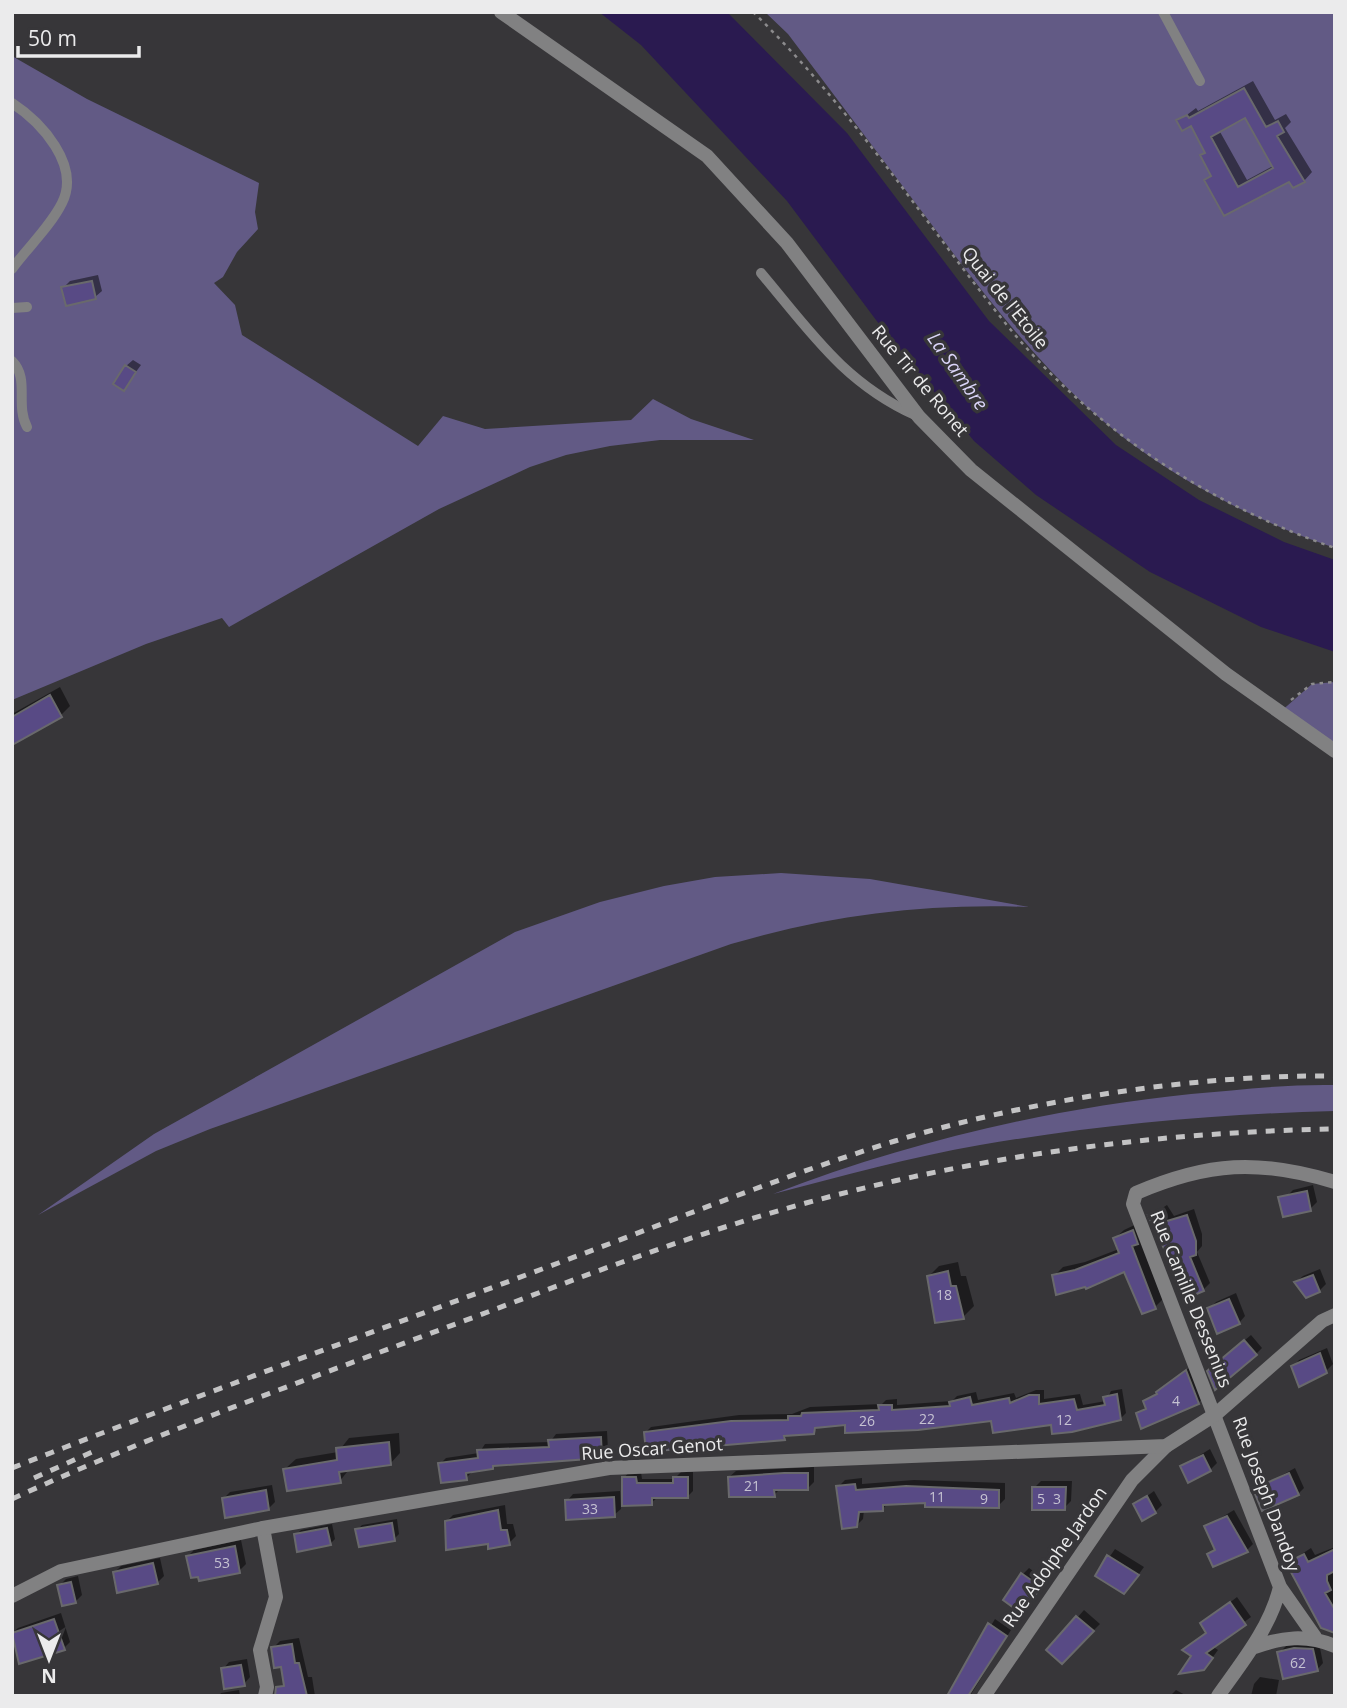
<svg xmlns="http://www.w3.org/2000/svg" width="1347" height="1708" font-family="'Open Sans',sans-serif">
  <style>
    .green { fill: #625a85 }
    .water { fill: #2a1a50 }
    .shadow { fill: #0007; fill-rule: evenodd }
    .building { fill: #584a85; stroke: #69696c; stroke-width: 2; fill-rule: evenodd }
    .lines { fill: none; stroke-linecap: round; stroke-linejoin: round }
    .path { stroke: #8c8b8d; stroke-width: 2.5; stroke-dasharray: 3.5 5; stroke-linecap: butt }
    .service { stroke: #818182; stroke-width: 10 }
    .minor { stroke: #818182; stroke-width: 14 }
    .tertiary { stroke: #818182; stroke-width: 14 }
    .rail { stroke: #c3c3c4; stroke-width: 5; stroke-dasharray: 9 9; stroke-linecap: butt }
    .labels { text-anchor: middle; stroke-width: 7; stroke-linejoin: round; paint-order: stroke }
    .number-label { font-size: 14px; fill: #c6c3d2 }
    .street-label { font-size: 18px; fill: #ebebec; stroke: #373639 }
    .water-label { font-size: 19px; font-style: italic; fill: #dbd5f9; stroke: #373639 }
  </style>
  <rect width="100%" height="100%" fill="#373639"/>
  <path class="green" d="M 765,12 L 1335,12 L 1335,548 C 1247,518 1156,470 1087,407 C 1025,349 976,284 926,217 C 880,156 834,95 788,34 Z
    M 12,56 L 87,99 L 259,183 L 255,212 L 258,229 L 237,252 L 223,277 L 214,283 L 235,305 L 242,335 L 418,446 L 443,416 L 485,429 L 631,420 L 653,399 L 691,419 L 754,440 L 660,440 L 610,446 L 566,455 L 530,467 L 439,509 L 229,627 L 222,618 L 146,644 L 12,700 Z
    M 1335,682 L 1335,751 L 1279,713 L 1312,684 Z
    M 781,873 L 870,879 L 1029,907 C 926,903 830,915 731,944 L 210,1129 L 156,1151 L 38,1215 L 154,1134 L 515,932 L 600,902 L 664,886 L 715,877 Z
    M 1335,1085 L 1335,1111 C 1216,1114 1098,1125 980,1145 C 911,1157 842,1176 773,1194 C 908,1142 1047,1109 1191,1094 C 1239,1090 1287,1084 1335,1085 Z"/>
  <path class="water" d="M 599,12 L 727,12 L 847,133 L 989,321 L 1116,445 L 1199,500 L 1284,542 L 1335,560 L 1335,652 L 1261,627 L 1150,572 L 1036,495 L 974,441 L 882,328 L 787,201 L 641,45 Z"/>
  <path class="shadow" d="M 1253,81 L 1275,120 L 1286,114 L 1291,122 L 1285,128 L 1312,172 L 1304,181 L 1290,180 L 1225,214 L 1206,180 L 1212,174 L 1202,156 L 1206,151 L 1191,124 L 1179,121 L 1196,108 L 1198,111 ZM 1246,116 L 1273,166 L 1247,180 L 1219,130 Z
    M 98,275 L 102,291 L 95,297 L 63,288 L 70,281 Z
    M 133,360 L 141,365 L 124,388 L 126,366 Z
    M 60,687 L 70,706 L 61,715 L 12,743 L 12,714 Z
    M 1313,1185 L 1317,1202 L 1310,1209 L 1287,1196 L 1293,1190 Z
    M 1167,1205 L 1174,1216 L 1194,1209 L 1202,1234 L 1202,1246 L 1197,1252 L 1210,1283 L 1203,1290 L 1181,1286 L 1185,1282 L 1160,1233 L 1157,1234 L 1150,1216 Z
    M 1141,1222 L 1164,1298 L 1155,1307 L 1143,1312 L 1125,1270 L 1054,1276 L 1063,1267 L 1085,1262 L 1119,1249 L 1115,1238 L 1124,1230 Z
    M 958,1262 L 961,1276 L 966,1276 L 974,1306 L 963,1317 L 929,1276 L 939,1266 Z
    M 1320,1269 L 1326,1284 L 1319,1291 L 1296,1282 L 1303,1276 Z
    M 1236,1293 L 1245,1316 L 1239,1323 L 1209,1309 L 1216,1302 Z
    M 1251,1335 L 1262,1348 L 1256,1354 L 1215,1365 Z
    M 1327,1348 L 1333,1364 L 1326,1371 L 1293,1367 L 1299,1360 Z
    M 1193,1365 L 1205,1396 L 1198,1403 L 1142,1426 L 1138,1414 L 1147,1406 L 1145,1402 Z
    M 1122,1389 L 1126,1413 L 1120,1419 L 1052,1423 L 993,1419 L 846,1423 L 820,1426 L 813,1432 L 789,1434 L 784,1439 L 645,1433 L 651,1427 L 739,1415 L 792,1414 L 810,1407 L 882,1404 L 886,1400 L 897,1399 L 897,1405 L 952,1401 L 957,1396 L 976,1392 L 978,1400 L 1014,1393 L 1016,1398 L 1036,1390 L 1044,1390 L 1044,1399 L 1080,1394 L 1083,1405 L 1106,1401 L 1111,1391 Z
    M 607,1431 L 608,1450 L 602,1456 L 496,1464 L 472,1472 L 466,1478 L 440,1464 L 446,1458 L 479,1453 L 485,1444 L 550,1442 L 556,1434 Z
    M 399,1433 L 400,1453 L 390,1464 L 350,1468 L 340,1481 L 285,1469 L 296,1459 L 338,1452 L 349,1438 Z
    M 1210,1449 L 1217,1463 L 1210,1470 L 1182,1466 Z
    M 814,1467 L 814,1482 L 807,1489 L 780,1489 L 774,1495 L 729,1477 L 736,1471 Z
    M 1295,1468 L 1304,1488 L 1298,1494 L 1255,1490 Z
    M 629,1472 L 641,1472 L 642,1479 L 674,1479 L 681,1472 L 693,1472 L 693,1491 L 688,1496 L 657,1498 L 651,1503 L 624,1478 Z
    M 862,1478 L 862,1484 L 914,1480 L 1005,1483 L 1005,1499 L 998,1506 L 927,1501 L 888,1503 L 882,1510 L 864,1510 L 863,1519 L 857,1525 L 838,1487 L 845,1480 Z
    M 1041,1481 L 1072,1481 L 1071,1501 L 1064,1508 L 1034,1488 Z
    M 272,1485 L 275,1502 L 268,1509 L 223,1499 L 230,1492 Z
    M 620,1491 L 621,1509 L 614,1515 L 567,1501 L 573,1494 Z
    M 1154,1491 L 1162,1505 L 1155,1512 L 1135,1505 Z
    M 505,1505 L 507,1524 L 513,1524 L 516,1536 L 509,1543 L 489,1542 L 447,1521 L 453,1515 Z
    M 1234,1510 L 1253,1544 L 1247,1550 L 1209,1554 L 1216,1548 L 1207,1526 Z
    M 397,1519 L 399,1534 L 394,1539 L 357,1530 L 362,1525 Z
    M 332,1524 L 335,1539 L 330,1544 L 296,1535 L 301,1530 Z
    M 241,1540 L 246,1564 L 239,1571 L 200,1575 L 188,1556 L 194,1550 Z
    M 1335,1547 L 1333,1572 L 1335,1632 L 1288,1563 L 1311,1548 L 1315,1555 Z
    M 1115,1549 L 1144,1567 L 1131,1585 L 1097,1575 Z
    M 160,1558 L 164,1576 L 157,1583 L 115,1572 L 121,1566 Z
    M 1029,1568 L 1046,1580 L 1022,1611 L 1023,1574 Z
    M 78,1576 L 82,1595 L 75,1602 L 59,1586 L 66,1579 Z
    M 1237,1597 L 1251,1617 L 1212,1646 L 1218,1650 L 1210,1661 L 1193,1656 L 1208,1632 L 1202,1624 Z
    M 1084,1610 L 1100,1624 L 1062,1662 L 1049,1650 Z
    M 61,1613 L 70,1642 L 64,1648 L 20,1662 L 12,1633 L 18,1628 Z
    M 995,1619 L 1011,1630 L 970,1696 L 948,1696 Z
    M 299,1638 L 308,1677 L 312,1677 L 315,1696 L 288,1696 L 283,1665 L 273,1648 L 280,1641 Z
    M 1319,1643 L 1323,1663 L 1317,1670 L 1279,1653 L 1286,1646 Z
    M 247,1659 L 250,1677 L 244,1684 L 223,1669 L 229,1662 Z
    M 1260,1677 L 1279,1680 L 1276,1696 L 1251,1696 L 1254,1684 Z
    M 239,1690 L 240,1696 L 219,1696 L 221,1693 Z
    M 1176,1690 L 1187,1696 L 1170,1696 Z"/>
  <path class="building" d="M 1244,88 L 1266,127 L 1278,121 L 1284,132 L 1277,136 L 1305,182 L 1293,188 L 1289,182 L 1224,216 L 1204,180 L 1211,176 L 1200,155 L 1205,153 L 1191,126 L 1182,131 L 1176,120 L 1187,115 L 1189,118 ZM 1245,118 L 1273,168 L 1238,187 L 1211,137 Z
    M 92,281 L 96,299 L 66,306 L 61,287 Z
    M 125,365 L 136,372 L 124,391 L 113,384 Z
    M 50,695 L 62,717 L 12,745 L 12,717 Z
    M 1307,1191 L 1311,1211 L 1283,1217 L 1278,1197 Z
    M 1160,1211 L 1167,1221 L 1187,1215 L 1196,1241 L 1196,1255 L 1190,1257 L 1204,1291 L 1185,1299 L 1179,1285 L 1184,1284 L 1173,1258 L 1169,1259 L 1148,1215 Z
    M 1133,1230 L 1138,1244 L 1132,1246 L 1156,1309 L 1142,1314 L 1124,1272 L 1086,1289 L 1085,1287 L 1056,1295 L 1052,1275 L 1075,1270 L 1119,1253 L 1113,1238 Z
    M 948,1271 L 951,1286 L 956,1286 L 964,1319 L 935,1323 L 927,1276 Z
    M 1313,1275 L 1320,1292 L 1306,1298 L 1294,1282 Z
    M 1229,1299 L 1240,1324 L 1217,1334 L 1207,1308 Z
    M 1244,1340 L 1257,1355 L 1215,1390 L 1207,1371 Z
    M 1320,1353 L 1327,1373 L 1299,1387 L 1291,1366 Z
    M 1186,1370 L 1199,1404 L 1141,1429 L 1136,1413 L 1146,1409 L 1143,1401 L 1157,1394 L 1156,1392 Z
    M 1117,1394 L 1121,1420 L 1072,1432 L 1052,1434 L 1051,1425 L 993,1433 L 991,1421 L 918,1430 L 845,1433 L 845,1425 L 815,1428 L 814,1434 L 784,1436 L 785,1440 L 646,1452 L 644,1432 L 731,1421 L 788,1420 L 788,1416 L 801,1416 L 802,1413 L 879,1410 L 878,1405 L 892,1405 L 892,1410 L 950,1406 L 949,1402 L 970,1397 L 972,1405 L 1009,1398 L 1010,1403 L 1029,1395 L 1039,1395 L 1039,1404 L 1074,1399 L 1077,1410 L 1105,1405 L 1103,1397 Z
    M 601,1437 L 602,1458 L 493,1466 L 493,1469 L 466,1473 L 467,1480 L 441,1483 L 438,1463 L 478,1458 L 477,1450 L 549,1447 L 548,1440 Z
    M 389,1442 L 391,1465 L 339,1472 L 341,1483 L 287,1491 L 283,1469 L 337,1460 L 336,1448 Z
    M 1203,1455 L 1211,1471 L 1188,1483 L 1180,1466 Z
    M 784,1473 L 808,1473 L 808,1490 L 774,1490 L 775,1497 L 729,1497 L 728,1477 Z
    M 1289,1473 L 1299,1495 L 1262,1511 L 1253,1489 Z
    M 622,1477 L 636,1477 L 637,1483 L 673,1483 L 673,1477 L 688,1477 L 688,1498 L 652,1498 L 652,1505 L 622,1506 Z
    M 855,1484 L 856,1490 L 906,1486 L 999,1490 L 999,1508 L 925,1507 L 925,1503 L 883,1505 L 883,1511 L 859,1512 L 857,1527 L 842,1529 L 836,1486 Z
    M 1032,1487 L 1066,1487 L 1065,1510 L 1032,1510 Z
    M 266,1490 L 269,1510 L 225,1518 L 222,1498 Z
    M 1147,1496 L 1156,1513 L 1142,1521 L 1133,1504 Z
    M 614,1497 L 615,1517 L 566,1520 L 565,1500 Z
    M 498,1510 L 501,1530 L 507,1530 L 510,1545 L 488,1549 L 488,1544 L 446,1550 L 445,1521 Z
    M 1227,1516 L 1248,1552 L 1213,1567 L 1207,1554 L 1215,1550 L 1204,1526 Z
    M 392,1523 L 395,1541 L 359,1547 L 355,1529 Z
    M 327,1528 L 331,1545 L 297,1552 L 294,1534 Z
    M 235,1546 L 240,1573 L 199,1581 L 198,1577 L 191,1578 L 186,1556 Z
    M 1335,1549 L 1335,1571 L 1327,1575 L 1327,1581 L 1331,1590 L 1325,1593 L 1335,1610 L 1335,1633 L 1321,1628 L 1286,1563 L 1304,1554 L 1308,1562 Z
    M 1107,1555 L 1139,1575 L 1124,1594 L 1095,1576 Z
    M 153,1563 L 158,1584 L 117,1593 L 113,1572 Z
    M 1021,1573 L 1041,1587 L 1022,1614 L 1003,1600 Z
    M 71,1582 L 76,1603 L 62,1606 L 57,1585 Z
    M 1230,1602 L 1246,1625 L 1206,1653 L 1213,1658 L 1204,1670 L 1179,1674 L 1191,1656 L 1182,1650 L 1206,1633 L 1200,1623 Z
    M 1076,1616 L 1094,1631 L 1062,1664 L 1046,1650 Z
    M 54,1619 L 65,1650 L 19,1664 L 12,1633 Z
    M 988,1623 L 1007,1636 L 968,1696 L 947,1696 Z
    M 292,1644 L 295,1663 L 299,1663 L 307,1696 L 275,1696 L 276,1687 L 284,1686 L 281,1667 L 274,1668 L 271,1647 Z
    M 1294,1648 L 1313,1649 L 1318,1671 L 1283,1679 L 1277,1652 Z
    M 241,1665 L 245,1686 L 224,1689 L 221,1668 Z"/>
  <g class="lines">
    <path class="path" d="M 753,12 C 850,106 922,219 1006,324 C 1089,427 1210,505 1335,548
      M 1291,700 L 1312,684 L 1335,682"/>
    <path class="service" d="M 1163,12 L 1200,81
      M 12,103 C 41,122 81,165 62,203 C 50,227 28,247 12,269
      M 761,273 C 810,331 844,383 915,415
      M 12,308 L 27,307
      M 12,361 C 30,379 15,404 27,427"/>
    <path class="minor" d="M 501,12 L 707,156 L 787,243 L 919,417 L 971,470 L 1226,674 L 1335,751
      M 263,1528 L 276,1597 L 260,1650 L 267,1687 L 265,1696
      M 1280,1587 L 1315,1637
      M 1252,1648 C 1282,1637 1306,1634 1335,1646
      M 984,1696 L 1132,1480 L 1166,1446
      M 1218,1696 C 1242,1662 1270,1628 1280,1587 L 1133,1204 L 1136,1193 C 1208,1162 1259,1159 1335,1182"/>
    <path class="tertiary" d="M 12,1596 L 61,1571 L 263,1528 L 609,1468 L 1166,1446 L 1216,1414 L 1322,1321 L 1335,1315"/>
    <path class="rail" d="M 12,1468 C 185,1400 360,1337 534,1272 C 654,1228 773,1179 895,1141 C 1025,1101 1198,1074 1335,1076
      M 34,1478 L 92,1452
      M 12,1499 C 147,1437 287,1387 426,1335 C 551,1289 677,1238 806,1203 C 978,1156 1156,1132 1335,1129"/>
  </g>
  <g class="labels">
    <g class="number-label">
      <text x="944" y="1300">18</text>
      <text x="1176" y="1406">4</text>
      <text x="927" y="1424">22</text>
      <text x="1064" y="1425">12</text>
      <text x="867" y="1426">26</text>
      <text x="752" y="1491">21</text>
      <text x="937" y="1502">11</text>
      <text x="984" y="1504">9</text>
      <text x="1041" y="1504">5</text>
      <text x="1057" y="1504">3</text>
      <text x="590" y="1514">33</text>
      <text x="222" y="1568">53</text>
      <text x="1298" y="1668">62</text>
    </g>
    <g class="street-label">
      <text transform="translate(1005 298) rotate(51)" y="6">Quai de l'Etoile</text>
      <text transform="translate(920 381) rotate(50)" y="6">Rue Tir de Ronet</text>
      <text transform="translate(1191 1299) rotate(68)" y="6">Rue Camille Dessenius</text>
      <text transform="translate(652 1449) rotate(-4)" y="6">Rue Oscar Genot</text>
      <text transform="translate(1266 1494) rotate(70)" y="6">Rue Joseph Dandoy</text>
      <text transform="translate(1055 1557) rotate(-55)" y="6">Rue Adolphe Jardon</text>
    </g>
    <g class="water-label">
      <text transform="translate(958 371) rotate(55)" y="7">La Sambre</text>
    </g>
  </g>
  <rect width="1347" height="1708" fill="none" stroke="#ebebec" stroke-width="28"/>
  <g transform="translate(49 1659) rotate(180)" stroke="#373639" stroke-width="5" paint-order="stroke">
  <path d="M0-5L12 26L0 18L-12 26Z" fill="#ebebec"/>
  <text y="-10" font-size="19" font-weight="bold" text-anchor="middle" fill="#ebebec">N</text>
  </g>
  <path d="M18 46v10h121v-10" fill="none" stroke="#ebebec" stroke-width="3.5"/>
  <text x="28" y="46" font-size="21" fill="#ebebec" stroke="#373639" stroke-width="5" paint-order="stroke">50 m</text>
</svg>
